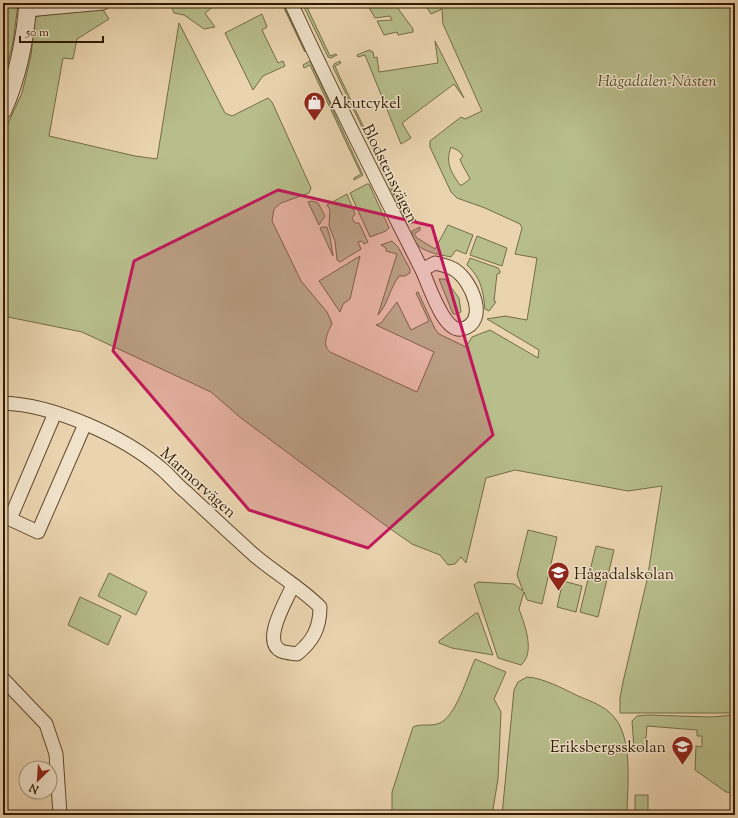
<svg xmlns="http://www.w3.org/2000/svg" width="738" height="818" font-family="'Sorts Mill Goudy',serif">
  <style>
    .green { fill: #b7bd8b; stroke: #746c46; fill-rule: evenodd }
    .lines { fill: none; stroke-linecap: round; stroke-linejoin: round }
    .minor-casing { stroke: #60482c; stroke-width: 15 }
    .tertiary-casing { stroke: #60482c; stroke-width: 19 }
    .minor { stroke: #f1e3cb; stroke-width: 13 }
    .tertiary { stroke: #f1e3cb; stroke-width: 17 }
    .marked { fill: #c2185b; fill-opacity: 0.2; stroke: #c2185b; stroke-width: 3; stroke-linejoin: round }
    .labels { text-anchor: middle; stroke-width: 3; stroke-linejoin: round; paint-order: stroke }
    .park-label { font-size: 16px; font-style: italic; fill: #5a4b2a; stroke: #f1e3cb }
    .poi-label { font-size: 16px; fill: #321a01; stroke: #f1e3cb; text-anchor: start }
    .street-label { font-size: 16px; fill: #321a01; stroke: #f1e3cb }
  </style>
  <rect width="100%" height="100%" fill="#ead4af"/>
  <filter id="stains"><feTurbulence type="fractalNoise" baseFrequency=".005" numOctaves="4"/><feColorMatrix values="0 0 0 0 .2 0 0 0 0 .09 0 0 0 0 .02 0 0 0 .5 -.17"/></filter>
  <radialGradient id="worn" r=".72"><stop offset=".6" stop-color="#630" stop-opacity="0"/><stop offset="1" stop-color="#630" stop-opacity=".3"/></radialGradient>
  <path class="green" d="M 3,3 L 103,3 L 100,5 L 109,19 L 77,39 L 73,59 L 63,58 L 49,136 L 135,156 L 157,159 L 179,23 L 225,113 L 232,116 L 268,98 L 272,102 L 311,188 L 309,193 L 281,203 L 274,209 L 272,221 L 301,281 L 327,312 L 332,323 C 328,333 321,344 330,352 L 417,392 L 434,352 L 376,325 L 381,323 L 397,302 L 411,330 L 429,321 L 416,293 L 418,292 L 435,329 L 439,334 L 466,347 L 472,337 L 490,330 L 538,358 L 539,350 L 487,319 L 505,316 L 527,320 L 537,258 L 515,254 L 522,228 L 520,224 L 485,208 L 457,198 L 451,192 L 430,147 L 430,141 L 461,117 L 465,119 L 482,111 L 443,24 L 442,9 L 431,14 L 424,3 L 735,3 L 735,713 L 620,713 L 620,698 L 623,682 L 647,580 L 662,486 L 628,491 L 515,470 L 486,478 L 466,563 L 461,557 L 455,564 L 448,565 L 440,555 L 412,544 L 389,528 L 241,418 L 211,392 L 82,332 L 3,316 L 3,134 L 22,93 L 31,56 L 35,17 L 80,7 L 41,9 L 18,4 L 13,42 L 3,83 ZM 451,147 L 459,151 L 463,156 L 460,159 C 462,166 467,172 470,179 L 462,185 L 460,185 C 451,172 445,163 451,147 Z
    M 170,3 L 218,3 L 205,13 L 215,27 L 204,29 L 184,15 L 174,13 Z
    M 278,3 L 283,3 L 305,52 L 282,4 L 272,8 L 272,7 Z
    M 302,3 L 305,3 L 330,56 L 336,54 L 337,55 L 331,58 L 328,57 Z
    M 374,3 L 394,3 L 413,29 L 413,32 L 398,35 L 397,32 L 384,35 L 377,21 L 392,20 L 390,16 L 375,18 L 367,4 Z
    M 262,14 L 267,27 L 262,30 L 278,63 L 283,61 L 285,66 L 263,76 L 253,90 L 225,33 Z
    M 435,41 L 464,98 L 454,84 L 402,123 L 411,138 L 401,144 L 365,55 L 358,57 L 357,55 L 369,50 L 373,52 L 374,58 L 377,57 L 379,72 L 438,63 Z
    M 310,61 L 363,175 L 354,180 L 354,178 L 361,174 L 310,65 L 304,68 L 303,65 Z
    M 340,61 L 341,63 L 335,66 L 338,73 L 376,153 L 382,152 L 376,156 L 333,67 L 334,64 Z
    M 386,160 L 387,162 L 381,165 L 405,215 L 408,222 L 415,219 L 416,221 L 408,225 L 379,164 Z
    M 367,184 L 369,184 L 389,228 L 386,231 L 370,237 L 350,193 Z
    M 347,194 L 355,214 L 352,218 L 355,223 L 359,223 L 368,242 L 364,244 L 362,241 L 358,242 L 361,249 L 340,262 L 337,260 L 335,241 L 329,226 L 330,210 L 327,205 Z
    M 312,201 L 318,203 L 325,216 L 319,225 L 308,202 Z
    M 448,225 L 473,235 L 466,254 L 456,250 L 451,257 C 437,254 411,251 412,231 L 420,227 L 420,230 L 414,234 L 417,238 L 435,249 Z
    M 323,227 L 327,227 L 330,237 L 333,256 L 320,228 Z
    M 477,236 L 507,248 L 502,266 L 470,255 Z
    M 392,241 L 398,247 L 410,269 L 410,273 L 405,276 L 399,276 C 390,288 388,304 378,315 L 397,254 L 386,251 L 386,248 L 381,245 Z
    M 360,256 L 350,299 L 343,304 L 340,312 L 319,281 Z
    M 470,258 L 498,268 L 500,271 L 500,273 L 497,274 L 494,301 L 496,302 L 489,311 L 485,309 C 483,290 481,278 467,265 Z
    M 439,279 L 445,279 L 459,298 L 461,312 L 458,314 L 453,314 Z
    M 528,530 L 557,537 L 542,604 L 527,600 L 524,592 L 519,609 C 524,623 536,652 521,665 L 498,658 L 474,585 L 478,582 L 514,584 L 523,591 L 517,575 Z
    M 596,546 L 614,550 L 598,617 L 580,612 Z
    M 109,573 L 147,592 L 136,615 L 98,596 Z
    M 563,581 L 582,586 L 576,612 L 557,607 Z
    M 80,597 L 121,616 L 108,645 L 68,625 Z
    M 476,613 L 478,613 L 493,655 L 452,648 L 439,643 L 439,641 Z
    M 475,659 L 506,672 L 494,699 L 501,712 L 498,779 L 492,815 L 392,815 L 392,792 L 413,727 C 421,723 431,727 440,723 C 456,716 468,675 475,659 Z
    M 527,677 C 543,678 562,688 576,695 C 587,700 600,704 609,712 C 635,733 627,786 627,815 L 502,815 L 514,690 L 518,682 Z
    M 648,715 L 711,717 L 735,715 L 735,793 L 726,792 L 695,770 L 696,746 L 702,747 L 702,736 L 697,736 L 697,730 L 647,726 L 645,749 L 634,748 L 632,721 L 637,716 Z
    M 635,795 L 648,795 L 648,815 L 635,815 Z"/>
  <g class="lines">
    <defs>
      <path id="minor" d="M 291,3 C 332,93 377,181 422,270 C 429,284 443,333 462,329 C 490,322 471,280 455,270 C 449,266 442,265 435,263 L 422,270
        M 27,10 L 103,3
        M 3,403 C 54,405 124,436 163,470 C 171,477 178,486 187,493 C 209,514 231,534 254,555 C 275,573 300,587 320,607 C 320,628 313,641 297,654 C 292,653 286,653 281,651 C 261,641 287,600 293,585
        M 55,413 L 10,519 L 38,532 L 85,424
        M 3,679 L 46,724 L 56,754 L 60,815"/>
      <path id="tertiary" d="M 3,110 C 18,76 25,41 28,3"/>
    </defs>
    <use href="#minor" class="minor-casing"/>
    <use href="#tertiary" class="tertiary-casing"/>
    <use href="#minor" class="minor"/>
    <use href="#tertiary" class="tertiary"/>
  </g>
  <path class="marked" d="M 278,190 L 432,226 L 493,435 L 368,548 L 249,510 L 113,351 L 134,261 Z"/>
  <defs>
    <symbol id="shop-pin" viewBox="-11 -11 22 30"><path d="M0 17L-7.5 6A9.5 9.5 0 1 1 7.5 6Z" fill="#8f2418" stroke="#f1e3cb"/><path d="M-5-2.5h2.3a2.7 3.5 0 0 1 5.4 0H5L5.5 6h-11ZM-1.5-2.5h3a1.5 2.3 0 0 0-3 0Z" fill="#fff"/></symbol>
    <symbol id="school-pin" viewBox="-11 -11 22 30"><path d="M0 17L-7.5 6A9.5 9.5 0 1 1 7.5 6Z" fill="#8f2418" stroke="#f1e3cb"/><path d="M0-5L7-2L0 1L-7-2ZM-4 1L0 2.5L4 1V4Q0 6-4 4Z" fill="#fff"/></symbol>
  </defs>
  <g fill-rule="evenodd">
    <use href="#shop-pin" x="302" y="90" width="25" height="34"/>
    <use href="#school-pin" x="546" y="560" width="25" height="34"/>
    <use href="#school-pin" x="670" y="734" width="25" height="34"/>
  </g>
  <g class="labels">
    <g class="park-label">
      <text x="657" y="86">Hågadalen-Nåsten</text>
    </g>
    <g class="poi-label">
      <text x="330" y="108">Akutcykel</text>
      <text x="574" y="579">Hågadalskolan</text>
      <text x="666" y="752" text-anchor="end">Eriksbergsskolan</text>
    </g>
    <g class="street-label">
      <text transform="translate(391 173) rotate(64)" y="6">Blodstensvägen</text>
      <text transform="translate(199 482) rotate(42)" y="6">Marmorvägen</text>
    </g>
  </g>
  <rect width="738" height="818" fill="none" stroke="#ead4af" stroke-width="16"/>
  <rect x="4" y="4" width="730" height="810" fill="none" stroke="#321a01" stroke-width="2"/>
  <rect x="8" y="8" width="722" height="802" fill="none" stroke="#321a01"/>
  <g transform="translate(38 780) rotate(205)"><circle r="19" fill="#f1e3cb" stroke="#a5937a"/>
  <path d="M0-3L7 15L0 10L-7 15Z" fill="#8f2418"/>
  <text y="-6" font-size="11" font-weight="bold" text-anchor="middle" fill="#321a01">N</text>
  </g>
  <path d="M20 36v6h83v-6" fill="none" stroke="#321a01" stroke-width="2"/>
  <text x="26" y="36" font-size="12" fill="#321a01" stroke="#f1e3cb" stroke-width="3" paint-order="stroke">50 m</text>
  <rect width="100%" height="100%" filter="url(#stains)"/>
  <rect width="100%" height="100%" fill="url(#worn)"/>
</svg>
